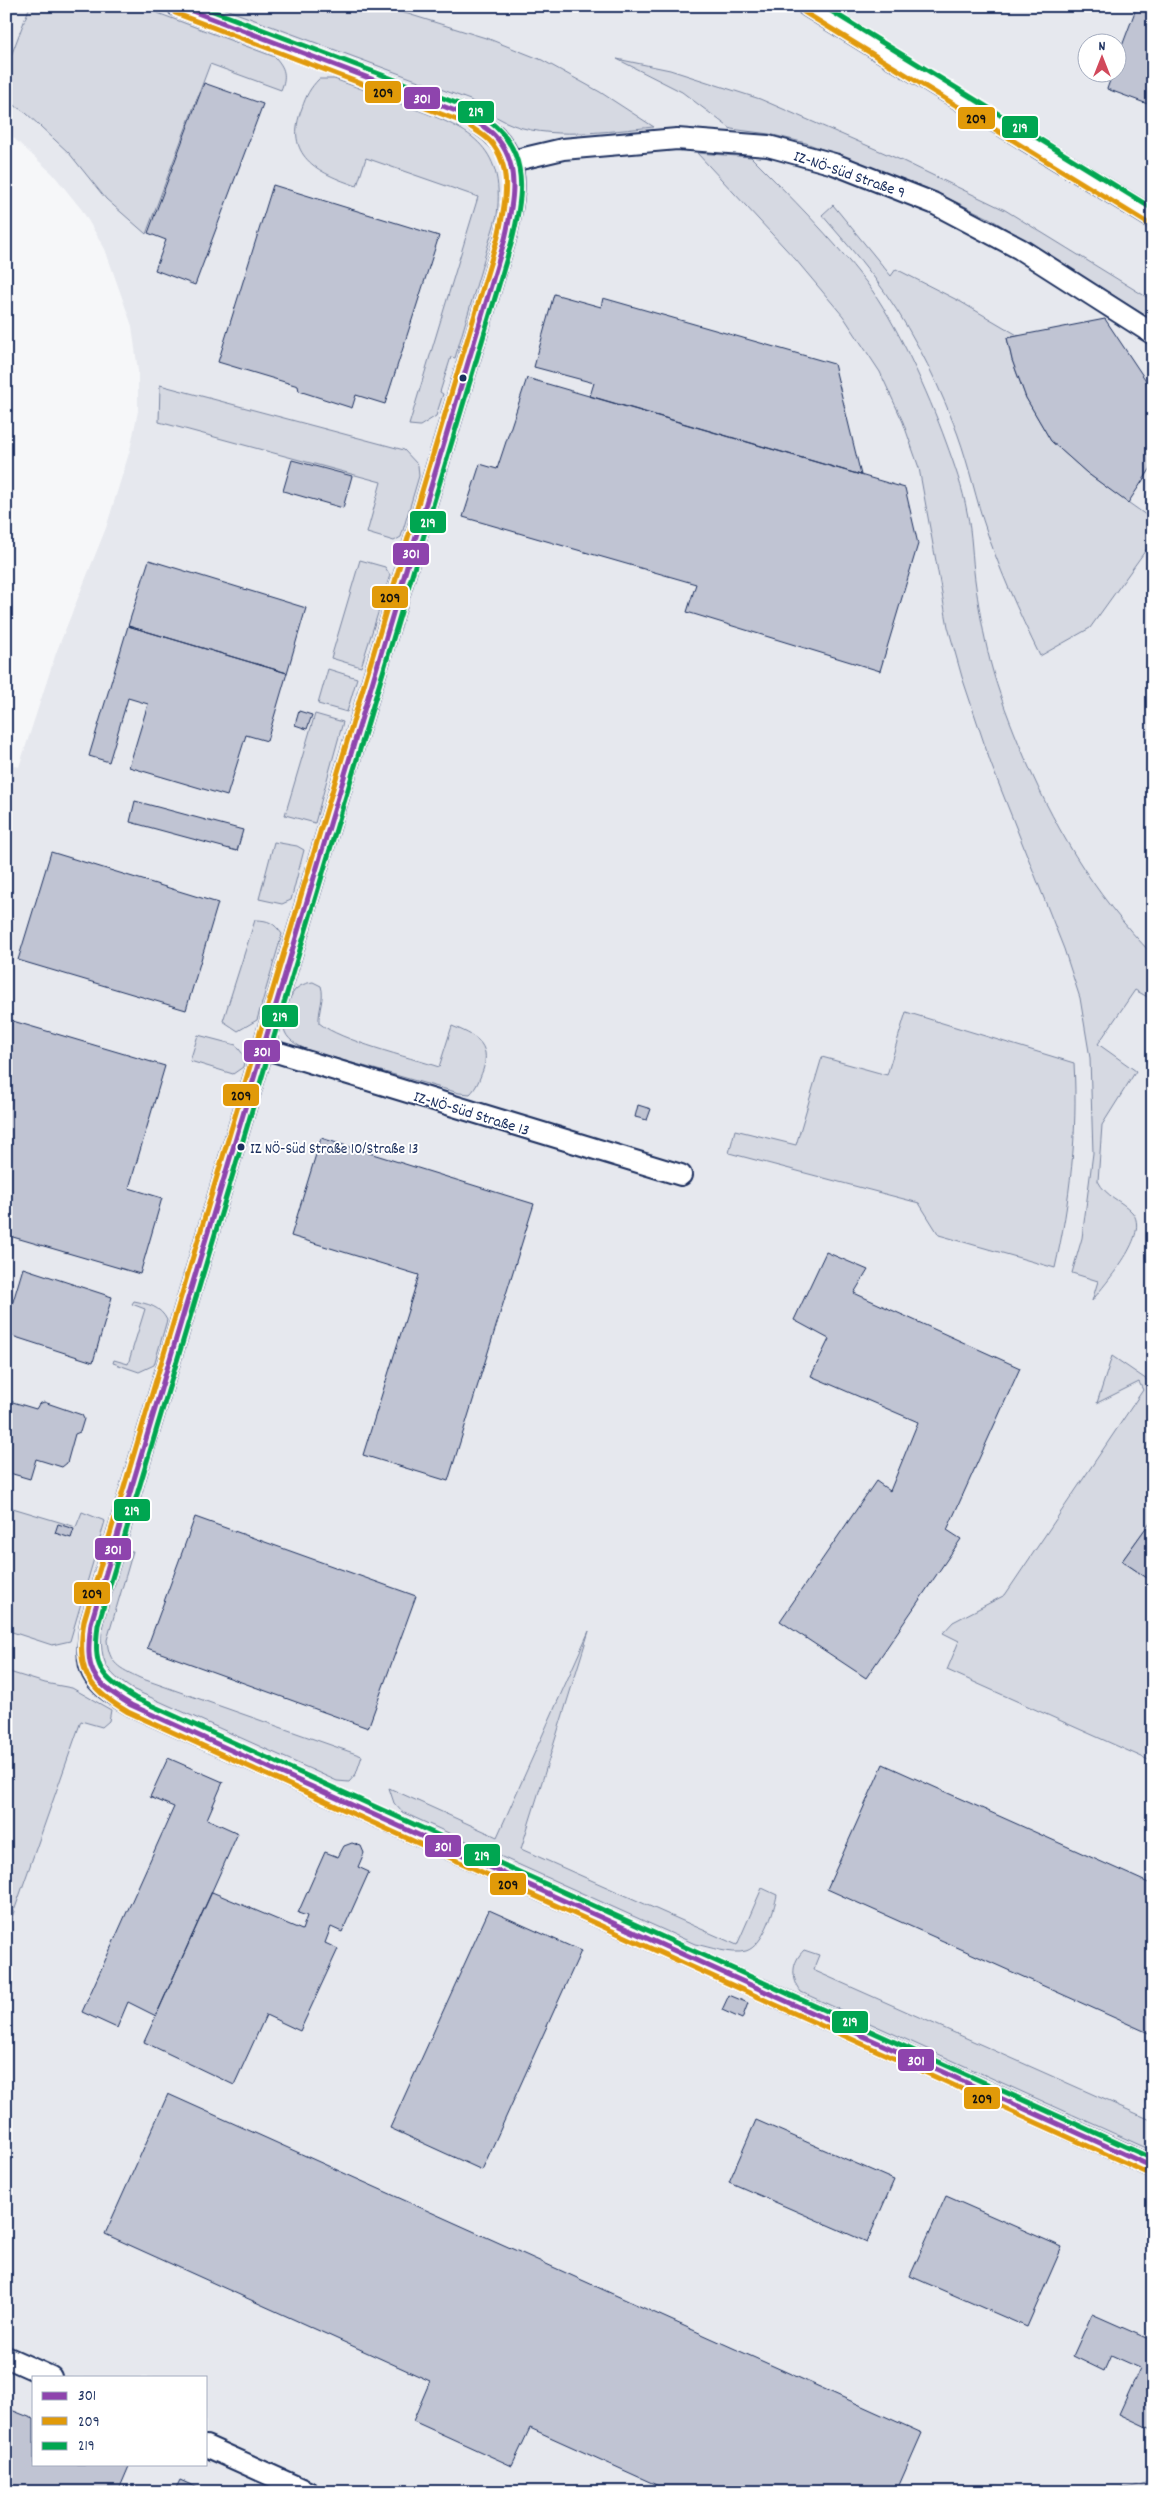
<svg xmlns="http://www.w3.org/2000/svg" width="1159" height="2498" font-family="Dekko,sans-serif">
  <style>
    .built { fill: #e6e8ee; fill-rule: evenodd }
    .green { fill: #d6d9e2; stroke: #7884a0 }
    .building { fill: #c0c4d3; stroke: #1b2f5e }
    .lines { fill: none; stroke-linecap: round; stroke-linejoin: round }
    .street-casing { stroke: #1b2f5e; stroke-width: 24 }
    .street { stroke: #fff; stroke-width: 20 }
    .bus-1-casing { stroke: #fff; stroke-width: 9 }
    .bus-2-casing { stroke: #fff; stroke-width: 9 }
    .bus-3-casing { stroke: #fff; stroke-width: 9 }
    .bus-1 { stroke: #8e44ad; stroke-width: 5 }
    .bus-2 { stroke: #e19a09; stroke-width: 5 }
    .bus-3 { stroke: #00a651; stroke-width: 5 }
    .bus-dot { fill: #1b2f5e; stroke: #fff; stroke-width: 2 }
    .labels { text-anchor: middle; stroke-width: 4; stroke-linejoin: round; paint-order: stroke }
    .bus-label { font-size: 15px; fill: #1b2f5e; stroke: #fff; text-anchor: start }
    .street-label { font-size: 16px; fill: #1b2f5e; stroke: #fff }
    .line-badge { stroke: #fff; stroke-width: 2 }
    .badge-label { font-size: 14px; text-anchor: middle; font-weight: bold; fill: #fff }
    .pale-badge-label { font-size: 14px; text-anchor: middle; font-weight: bold; fill: #111 }
  </style>
  <rect width="100%" height="100%" fill="#f6f7f9"/>
  <filter id="ink" filterUnits="userSpaceOnUse"><feTurbulence type="fractalNoise" baseFrequency=".02" numOctaves="2"/><feDisplacementMap in="SourceGraphic" scale="10" xChannelSelector="R" yChannelSelector="G"/><feConvolveMatrix kernelMatrix="1 2 1 2 8 2 1 2 1" color-interpolation-filters="sRGB"/></filter>
  <g filter="url(#ink)">
    <path class="built" d="M 6,6 L 1153,6 L 1153,2492 L 6,2492 L 6,763 L 19,767 L 56,653 L 106,528 L 130,450 L 138,411 L 138,371 L 132,326 L 105,249 L 82,210 L 53,174 L 6,131 ZM 1086,42 L 1116,42 L 1116,72 L 1086,72 ZM 34,2377 L 206,2377 L 206,2464 L 34,2464 Z"/>
    <path class="green" d="M 30,6 L 139,6 L 275,57 C 285,68 287,76 281,90 L 210,64 L 146,234 L 106,199 L 69,153 L 26,113 L 6,100 L 6,69 Z
      M 217,6 L 375,6 L 408,14 L 489,39 L 542,60 L 600,92 L 654,127 C 610,131 546,141 506,122 C 493,116 481,107 470,100 Z
      M 617,59 L 670,70 L 760,99 L 903,161 L 1005,210 L 1153,301 L 1153,320 L 989,218 L 931,190 L 806,143 L 769,134 L 731,129 L 682,92 Z
      M 319,79 L 334,79 C 359,88 384,97 409,107 C 467,128 506,144 497,215 L 455,358 L 451,357 L 440,392 L 443,394 L 436,416 L 420,426 L 409,425 L 478,197 L 366,158 L 357,186 C 317,173 283,155 302,108 C 306,96 310,88 319,79 Z
      M 697,153 L 751,157 C 791,197 831,237 866,282 C 896,321 929,395 946,442 C 954,464 963,489 967,512 C 972,534 972,558 975,580 C 978,603 982,626 987,648 C 994,681 1006,712 1019,744 C 1051,822 1093,894 1153,955 L 1153,1000 L 1135,990 L 1098,1044 L 1136,1071 L 1102,1125 L 1098,1181 C 1106,1197 1121,1200 1132,1212 C 1151,1234 1106,1282 1092,1301 L 1098,1281 L 1072,1273 L 1082,1238 L 1093,1153 L 1090,1058 L 1080,998 L 1064,949 L 991,764 L 962,677 L 948,627 L 919,468 L 903,422 L 880,372 L 843,316 L 796,260 Z
      M 833,205 L 891,276 L 896,269 L 961,302 L 1019,336 L 1007,338 L 1012,360 L 1026,398 L 1051,441 L 1087,473 L 1153,520 L 1153,540 L 1090,628 L 1040,656 C 1018,611 998,567 983,520 C 973,487 966,454 953,422 C 933,371 906,319 873,276 C 857,255 839,235 822,215 Z
      M 160,385 L 404,450 L 418,465 L 419,476 L 401,537 L 394,541 L 367,533 L 381,482 L 159,422 Z
      M 360,560 L 385,567 L 390,575 L 361,667 L 331,658 Z
      M 328,669 L 357,678 L 347,712 L 318,704 Z
      M 315,714 L 343,722 L 315,823 L 285,815 Z
      M 274,842 L 297,846 L 304,850 L 291,900 L 282,904 L 259,899 Z
      M 255,920 C 269,920 274,923 282,934 L 257,1020 L 238,1031 L 223,1021 Z
      M 313,982 L 321,986 C 325,998 318,1010 319,1023 C 341,1041 409,1057 439,1067 L 452,1026 C 474,1035 492,1043 483,1070 C 479,1080 477,1087 470,1094 L 459,1093 L 310,1051 C 301,1047 289,1042 285,1032 C 281,1022 288,998 295,990 C 300,985 306,983 313,982 Z
      M 906,1012 L 1074,1063 C 1078,1133 1070,1201 1055,1268 L 939,1235 L 919,1203 L 729,1153 L 735,1130 L 796,1145 L 822,1057 L 887,1075 Z
      M 198,1035 L 236,1045 L 245,1057 L 243,1067 L 233,1074 L 190,1061 Z
      M 134,1301 C 148,1304 160,1306 167,1320 L 154,1365 L 139,1372 L 113,1363 L 114,1360 L 128,1364 L 145,1309 L 132,1304 Z
      M 1112,1356 L 1150,1382 L 1153,1378 L 1153,1518 L 1122,1561 L 1153,1582 L 1153,1762 L 947,1670 L 959,1641 L 943,1633 L 953,1622 L 1005,1595 L 1143,1390 L 1139,1382 L 1097,1403 Z
      M 6,1506 L 76,1527 L 82,1512 L 105,1521 L 70,1641 L 52,1645 L 6,1630 Z
      M 128,1551 L 133,1551 L 107,1640 C 109,1664 119,1668 140,1678 L 362,1756 L 356,1774 L 349,1782 L 337,1781 L 132,1689 C 122,1682 110,1675 105,1662 C 93,1633 114,1585 122,1555 Z
      M 589,1631 L 521,1849 L 737,1945 L 762,1888 L 777,1895 C 774,1911 763,1946 746,1951 C 731,1955 710,1947 695,1944 L 402,1812 L 394,1803 L 389,1788 L 497,1837 Z
      M 6,1671 L 45,1683 L 72,1688 L 111,1710 L 109,1721 L 102,1727 L 81,1721 L 6,1934 Z
      M 804,1950 L 819,1955 L 813,1970 L 1153,2121 L 1153,2151 L 801,1992 C 791,1978 791,1963 804,1950 Z
      M 1153,2479 L 1153,2492 L 1102,2492 L 1095,2488 C 1115,2488 1135,2490 1153,2479 Z"/>
    <path class="building" d="M 1137,6 L 1153,6 L 1153,106 L 1107,89 L 1113,72 L 1116,72 L 1116,62 Z
      M 204,83 L 263,104 L 195,285 L 155,270 L 166,240 L 148,233 Z
      M 273,185 L 439,236 L 385,404 L 356,395 L 352,408 L 299,391 L 298,386 L 218,362 Z
      M 554,294 L 601,307 L 603,298 L 834,364 L 861,475 L 590,396 L 594,383 L 534,367 Z
      M 1105,319 L 1153,391 L 1153,465 L 1128,503 L 1087,473 L 1051,441 L 1026,398 L 1012,360 L 1007,338 Z
      M 527,378 L 905,488 L 918,544 L 880,671 L 687,612 L 696,584 L 463,517 L 480,464 L 497,469 Z
      M 292,460 L 352,476 L 343,508 L 283,491 Z
      M 149,560 L 306,608 L 287,673 L 128,626 Z
      M 128,626 L 287,673 L 267,741 L 246,735 L 227,796 L 129,767 L 148,704 L 128,698 L 109,762 L 89,756 Z
      M 299,711 L 312,715 L 307,729 L 295,725 Z
      M 135,801 L 243,830 L 237,851 L 130,822 Z
      M 51,852 L 218,903 L 186,1010 L 18,960 Z
      M 6,1019 L 165,1066 L 129,1188 L 162,1198 L 140,1274 L 6,1235 Z
      M 638,1105 L 651,1109 L 647,1120 L 635,1117 Z
      M 321,1138 L 534,1204 L 448,1481 L 363,1455 L 419,1275 L 291,1236 Z
      M 826,1252 L 868,1270 L 854,1293 L 1020,1368 L 947,1530 L 961,1539 L 866,1678 L 780,1621 L 876,1481 L 890,1491 L 918,1422 L 811,1376 L 829,1339 L 794,1320 Z
      M 23,1268 L 112,1297 L 93,1362 L 6,1334 L 6,1325 Z
      M 6,1400 L 36,1409 L 39,1404 L 44,1402 L 82,1415 L 84,1419 L 80,1432 L 75,1434 L 67,1463 L 62,1467 L 36,1459 L 30,1479 L 6,1472 Z
      M 195,1517 L 416,1596 L 368,1728 L 147,1648 Z
      M 1153,1518 L 1153,1582 L 1122,1561 Z
      M 58,1524 L 74,1529 L 71,1538 L 55,1533 Z
      M 168,1758 L 223,1782 L 207,1819 L 238,1833 L 156,2016 L 128,2002 L 117,2028 L 82,2012 L 174,1807 L 150,1797 Z
      M 883,1764 L 1153,1885 L 1153,2035 L 827,1889 Z
      M 352,1843 L 361,1846 L 364,1853 L 358,1867 L 369,1872 L 342,1932 L 331,1927 L 325,1943 L 338,1949 L 300,2031 L 266,2015 L 234,2085 L 144,2042 L 212,1892 L 302,1930 L 307,1916 L 298,1913 L 325,1852 L 338,1857 L 344,1846 Z
      M 489,1910 L 581,1951 L 482,2170 L 390,2128 Z
      M 729,1995 L 748,2003 L 742,2019 L 722,2010 Z
      M 168,2094 L 922,2433 L 896,2492 L 672,2492 L 530,2428 L 512,2466 L 413,2421 L 430,2381 L 105,2234 Z
      M 756,2120 L 894,2180 L 867,2242 L 729,2182 Z
      M 946,2196 L 1062,2247 L 1027,2327 L 910,2276 Z
      M 1092,2314 L 1153,2341 L 1153,2430 L 1119,2414 L 1140,2368 L 1111,2355 L 1104,2371 L 1073,2356 Z
      M 6,2408 L 34,2419 L 34,2464 L 130,2464 L 118,2492 L 6,2492 Z
      M 180,2480 L 207,2492 L 174,2492 Z"/>
    <g class="lines">
      <defs>
        <path id="street" d="M 178,6 L 469,116 C 477,123 489,129 496,137 C 523,165 513,205 505,239 L 91,1623 C 84,1672 89,1680 131,1705 L 1153,2167
          M 808,6 L 1153,218
          M 512,161 L 563,149 L 677,139 L 768,146 L 834,164 L 933,203 L 1020,249 L 1153,334
          M 263,1048 L 681,1175
          M 6,2357 L 51,2377
          M 206,2446 L 308,2492"/>
      </defs>
      <use href="#street" class="street-casing"/>
      <use href="#street" class="street"/>
      <defs>
        <path id="bus-1" d="M 179,6 L 469,116 C 477,123 487,128 494,135 C 522,163 513,204 505,239 L 91,1623 C 85,1671 90,1680 131,1705 L 1153,2167"/>
        <path id="bus-2" d="M 804,12 L 1149,224
          M 175,13 L 465,123 C 473,129 483,134 490,141 C 514,168 505,205 498,237 L 84,1621 C 76,1670 86,1687 128,1712 L 1150,2174"/>
        <path id="bus-3" d="M 200,6 L 472,109 C 482,116 492,122 500,131 C 530,162 521,204 512,241 L 98,1625 C 93,1667 99,1676 135,1698 L 1153,2159
          M 823,6 L 1153,209"/>
      </defs>
      <use href="#bus-1" class="bus-1-casing"/>
      <use href="#bus-2" class="bus-2-casing"/>
      <use href="#bus-3" class="bus-3-casing"/>
      <use href="#bus-1" class="bus-1"/>
      <use href="#bus-2" class="bus-2"/>
      <use href="#bus-3" class="bus-3"/>
    </g>
  </g>
  <g class="bus-dot">
    <circle cx="463" cy="378" r="4.5"/>
    <circle cx="241" cy="1147" r="4.5"/>
  </g>
  <g class="labels">
    <g class="bus-label">
      <text x="250" y="1153">IZ NÖ-Süd Straße 10/Straße 13</text>
    </g>
    <g class="street-label">
      <text transform="translate(850 173) rotate(19)" y="6">IZ-NÖ-Süd Straße 9</text>
      <text transform="translate(472 1112) rotate(17)" y="6">IZ-NÖ-Süd Straße 13</text>
    </g>
  </g>
  <g class="line-badge">
    <rect x="364" y="80" width="38" height="24" rx="5" fill="#e19a09"/>
    <rect x="403" y="86" width="38" height="24" rx="5" fill="#8e44ad"/>
    <rect x="457" y="100" width="38" height="24" rx="5" fill="#00a651"/>
    <rect x="957" y="106" width="39" height="24" rx="5" fill="#e19a09"/>
    <rect x="1001" y="115" width="38" height="24" rx="5" fill="#00a651"/>
    <rect x="409" y="510" width="38" height="24" rx="5" fill="#00a651"/>
    <rect x="392" y="542" width="38" height="24" rx="5" fill="#8e44ad"/>
    <rect x="371" y="585" width="38" height="24" rx="5" fill="#e19a09"/>
    <rect x="261" y="1004" width="38" height="24" rx="5" fill="#00a651"/>
    <rect x="243" y="1039" width="38" height="24" rx="5" fill="#8e44ad"/>
    <rect x="222" y="1083" width="38" height="24" rx="5" fill="#e19a09"/>
    <rect x="113" y="1498" width="38" height="24" rx="5" fill="#00a651"/>
    <rect x="94" y="1537" width="38" height="24" rx="5" fill="#8e44ad"/>
    <rect x="73" y="1581" width="38" height="24" rx="5" fill="#e19a09"/>
    <rect x="424" y="1834" width="38" height="24" rx="5" fill="#8e44ad"/>
    <rect x="463" y="1843" width="38" height="24" rx="5" fill="#00a651"/>
    <rect x="489" y="1872" width="38" height="24" rx="5" fill="#e19a09"/>
    <rect x="831" y="2010" width="38" height="24" rx="5" fill="#00a651"/>
    <rect x="897" y="2048" width="38" height="24" rx="5" fill="#8e44ad"/>
    <rect x="963" y="2086" width="38" height="24" rx="5" fill="#e19a09"/>
  </g>
  <g class="badge-label">
    <text x="422" y="103">301</text>
    <text x="476" y="116">219</text>
    <text x="1020" y="132">219</text>
    <text x="428" y="527">219</text>
    <text x="411" y="558">301</text>
    <text x="280" y="1021">219</text>
    <text x="262" y="1056">301</text>
    <text x="132" y="1515">219</text>
    <text x="113" y="1554">301</text>
    <text x="443" y="1851">301</text>
    <text x="482" y="1860">219</text>
    <text x="850" y="2026">219</text>
    <text x="916" y="2065">301</text>
  </g>
  <g class="pale-badge-label">
    <text x="383" y="97">209</text>
    <text x="976" y="123">209</text>
    <text x="390" y="602">209</text>
    <text x="241" y="1100">209</text>
    <text x="92" y="1598">209</text>
    <text x="508" y="1889">209</text>
    <text x="982" y="2103">209</text>
  </g>
  <rect width="1159" height="2498" fill="none" stroke="#fff" stroke-width="25"/>
  <rect x="12" y="12" width="1134" height="2473" fill="none" stroke="#1b2f5e" stroke-width="2" filter="url(#ink)"/>
  <rect x="32" y="2376" width="175" height="90" fill="#ffffff" stroke="#a4acbf"/>
  <rect x="42" y="2392" width="25" height="8" fill="#8e44ad" stroke="#a4acbf"/>
  <text x="78" y="2400" font-size="15" fill="#1b2f5e">301</text>
  <rect x="42" y="2417" width="25" height="8" fill="#e19a09" stroke="#a4acbf"/>
  <text x="78" y="2426" font-size="15" fill="#1b2f5e">209</text>
  <rect x="42" y="2442" width="25" height="8" fill="#00a651" stroke="#a4acbf"/>
  <text x="78" y="2450" font-size="15" fill="#1b2f5e">219</text>
  <g transform="translate(1102 58)"><circle r="24" fill="#ffffff" stroke="#a4acbf"/>
  <path d="M0-4L9 19L0 12L-9 19Z" fill="#d1495b"/>
  <text y="-8" font-size="14" font-weight="bold" text-anchor="middle" fill="#1b2f5e">N</text>
  </g>
</svg>
